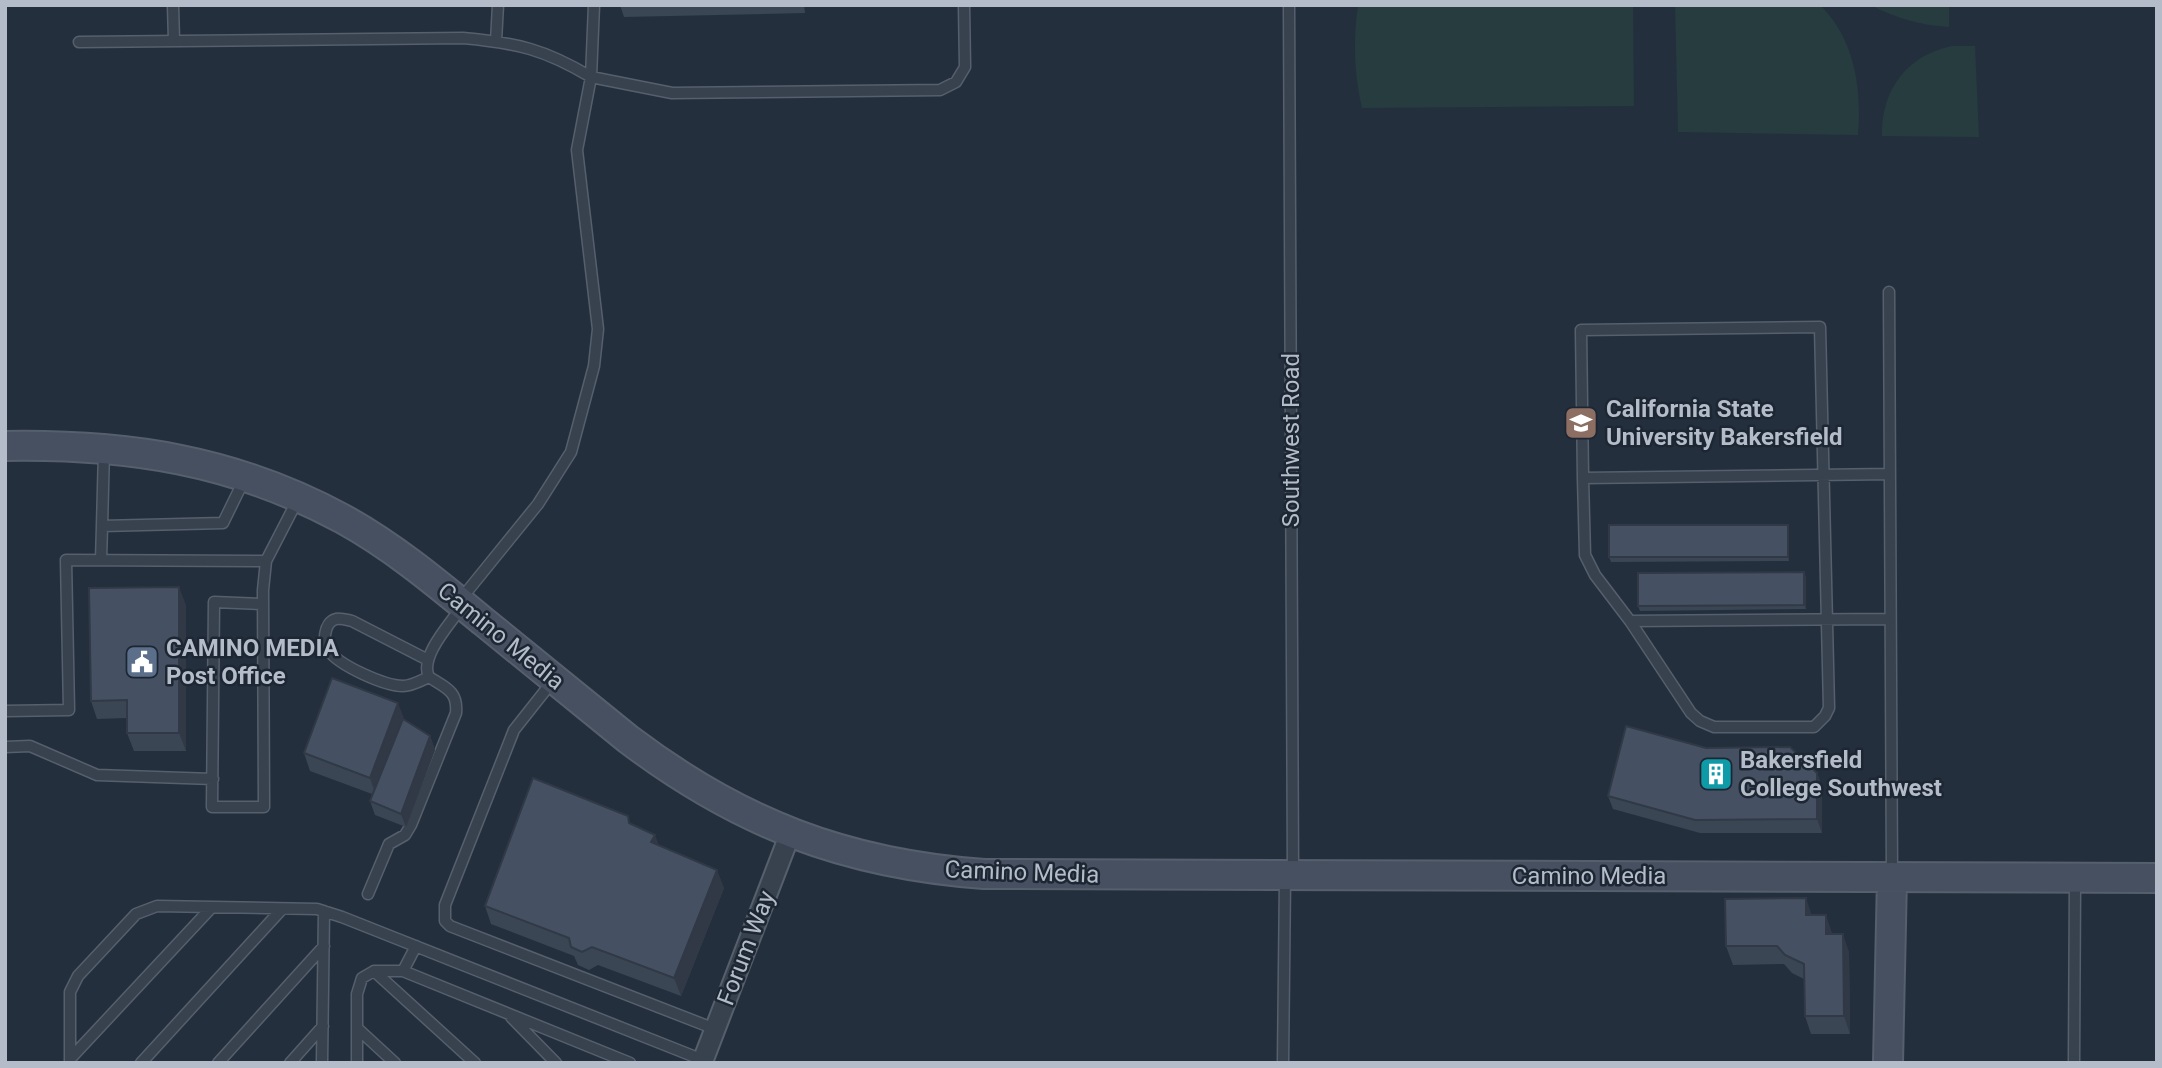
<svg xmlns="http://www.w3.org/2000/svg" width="2162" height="1068" font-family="Roboto,sans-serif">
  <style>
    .green { fill: #263c3f }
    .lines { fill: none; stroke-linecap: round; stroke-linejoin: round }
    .lane-casing { stroke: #565f6c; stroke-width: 13 }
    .street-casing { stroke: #565f6c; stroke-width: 23 }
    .secondary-casing { stroke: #565f6c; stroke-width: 32 }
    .lane { stroke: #38414e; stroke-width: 10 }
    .street { stroke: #38414e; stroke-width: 19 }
    .secondary { stroke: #465061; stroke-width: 28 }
    .wall { fill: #3b4654 }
    .shaded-wall { fill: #303945 }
    .building { fill: #455162; stroke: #303945; stroke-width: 2 }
    .labels { text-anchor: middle; stroke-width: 5; stroke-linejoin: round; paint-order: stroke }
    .poi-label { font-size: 24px; font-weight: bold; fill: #b4bcc9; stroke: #1d2633; text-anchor: start }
    .street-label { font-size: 24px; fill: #b4bcc9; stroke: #1d2633 }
  </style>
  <rect width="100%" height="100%" fill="#242f3e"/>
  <path class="green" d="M 1358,5 L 1633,5 L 1634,106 L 1362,108 C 1354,73 1353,41 1358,5 Z
    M 1675,5 L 1820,5 C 1855,39 1862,90 1858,135 L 1678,132 Z
    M 1871,5 L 1949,5 L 1949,27 C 1920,25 1897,19 1871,5 Z
    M 1952,46 L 1975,46 L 1979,137 L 1882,136 C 1881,90 1907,55 1952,46 Z"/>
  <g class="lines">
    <defs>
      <path id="lane" d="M 173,5 L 174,41
        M 594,5 L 591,77 L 672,93 L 940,90 L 956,82 L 965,67 L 964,5
        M 1289,5 L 1293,873
        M 496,41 L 498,5
        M 79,42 L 463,38 C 517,43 544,49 591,77 L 577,150 L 598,329 L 594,366 L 571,452 L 538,504 L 461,599
        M 1889,292 L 1892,877
        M 104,451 L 102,526 L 223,523 L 244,480
        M 1583,478 L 1581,330 L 1820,327 C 1823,454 1826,581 1829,708 L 1825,716 L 1814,727 L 1714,727 L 1700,721 L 1691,713 L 1630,621 L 1595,575 L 1585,555 L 1583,478 L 1890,474
        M 101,560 L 102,526
        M 263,604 L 214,602 L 212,807 L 264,807 L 263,590 L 266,561 L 297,501
        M 1630,621 L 1890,619
        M 428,660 L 352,621 C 347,620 342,618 336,619 C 324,622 322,643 329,651 C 340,666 385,686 403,686 C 412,686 422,680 429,677
        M 552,682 L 514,730 L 445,905 L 445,921 L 450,926 L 715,1029
        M 5,711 L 69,710 L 66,560 L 266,561
        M 5,747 L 30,746 L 97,775 L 213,779
        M 368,894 L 389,844 L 405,835 L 411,825 L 456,713 C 458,691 446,688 429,677 C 419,657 450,624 461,608
        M 374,971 L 475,1063
        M 403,971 L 630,1063
        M 511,1017 L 556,1063
        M 357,1028 L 395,1063
        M 70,1059 L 212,907
        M 70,1063 L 70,992 L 78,976 L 136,914 L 157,906 L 317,909 L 342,917 L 703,1060
        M 141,1063 L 282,909
        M 218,1063 L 324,946
        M 290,1063 L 323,1026
        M 322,1063 L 324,911
        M 357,1063 L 357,994 L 362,978 L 374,971 L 403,971 L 416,946
        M 1283,1063 L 1285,878
        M 2074,1063 L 2075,882"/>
      <path id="street" d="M 702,1063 L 790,834"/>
      <path id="secondary" d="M 5,446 C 128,444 234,460 343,519 C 394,547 439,585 484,622 C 532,661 580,700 628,739 C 739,823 845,864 984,874 L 2157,878
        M 1888,1063 L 1892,877"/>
    </defs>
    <use href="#lane" class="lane-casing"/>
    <use href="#street" class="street-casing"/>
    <use href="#secondary" class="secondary-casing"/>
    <use href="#lane" class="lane"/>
    <use href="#street" class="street"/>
    <use href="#secondary" class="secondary"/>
  </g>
  <path class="wall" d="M 620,5 L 804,5 L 805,13 L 624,17 Z
    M 1789,529 L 1789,561 L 1611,562 L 1609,557 Z
    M 1806,577 L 1806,609 L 1640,611 L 1638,606 Z
    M 186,605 L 186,751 L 134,751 L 127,733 L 127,718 L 97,719 L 91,701 Z
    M 404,719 L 430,736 L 435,750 L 406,827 L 375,815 L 370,801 L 372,794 L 310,771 L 304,753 Z
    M 1706,748 L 1817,773 L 1822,787 L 1822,833 L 1700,833 L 1613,809 L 1608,796 Z
    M 631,824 L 659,845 L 724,888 L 681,996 L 598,965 L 589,970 L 578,965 L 574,956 L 491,924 L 485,906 Z
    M 1812,915 L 1832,934 L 1849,952 L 1850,1034 L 1811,1034 L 1805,1016 L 1804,979 L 1792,973 L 1784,964 L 1733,965 L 1726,946 Z"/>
  <path class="shaded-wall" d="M 1788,525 L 1789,529 L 1789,561 L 1788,557 Z
    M 1804,572 L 1806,577 L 1806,609 L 1804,605 Z
    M 179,587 L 186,605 L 186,751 L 179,733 Z
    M 398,703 L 405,721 L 376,796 L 370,778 Z
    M 430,736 L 435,750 L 406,827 L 401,814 Z
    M 1817,773 L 1822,787 L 1822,833 L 1817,819 Z
    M 655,835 L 662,853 L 651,842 Z
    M 717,870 L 724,888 L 681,996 L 674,978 Z
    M 1806,898 L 1812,916 L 1806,915 Z
    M 1826,915 L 1832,933 L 1832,952 L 1826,934 Z
    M 1843,934 L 1849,952 L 1850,1034 L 1844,1016 Z"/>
  <path class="building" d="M 1609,525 L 1788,525 L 1788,557 L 1609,557 Z
    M 1804,572 L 1804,605 L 1638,606 L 1638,573 Z
    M 179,587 L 179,733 L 127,733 L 127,700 L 91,701 L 89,588 Z
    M 332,678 L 398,703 L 370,778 L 304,753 Z
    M 403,719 L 430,736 L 401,814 L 370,801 Z
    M 1626,726 L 1706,748 L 1790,747 L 1817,773 L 1817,819 L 1695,820 L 1608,796 Z
    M 533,778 L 628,816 L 629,823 L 655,835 L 651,842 L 717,870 L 674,978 L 592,947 L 582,952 L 571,947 L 569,938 L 485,906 Z
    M 1806,898 L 1806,915 L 1826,915 L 1826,934 L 1843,934 L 1844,1016 L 1805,1016 L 1804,964 L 1785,955 L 1777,946 L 1726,946 L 1725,899 Z"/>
  <defs>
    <symbol id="university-square" viewBox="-11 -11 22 22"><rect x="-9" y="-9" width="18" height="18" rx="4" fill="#8d6e63" stroke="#1d2633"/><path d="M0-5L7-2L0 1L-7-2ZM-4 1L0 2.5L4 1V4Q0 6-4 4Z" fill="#fff"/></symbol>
    <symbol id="civic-square" viewBox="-11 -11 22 22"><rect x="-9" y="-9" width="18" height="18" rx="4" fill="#5c6f8a" stroke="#1d2633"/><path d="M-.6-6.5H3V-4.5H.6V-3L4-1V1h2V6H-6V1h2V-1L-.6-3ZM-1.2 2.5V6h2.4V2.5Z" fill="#fff"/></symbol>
    <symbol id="building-square" viewBox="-11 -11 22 22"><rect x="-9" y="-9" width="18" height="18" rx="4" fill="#0f9aa8" stroke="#1d2633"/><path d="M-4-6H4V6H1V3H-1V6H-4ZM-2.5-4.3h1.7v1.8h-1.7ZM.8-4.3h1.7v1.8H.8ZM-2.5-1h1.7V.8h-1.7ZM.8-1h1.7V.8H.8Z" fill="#fff"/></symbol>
  </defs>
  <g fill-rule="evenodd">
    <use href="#university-square" x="1562" y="404" width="38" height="38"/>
    <use href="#civic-square" x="123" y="643" width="38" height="38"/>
    <use href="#building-square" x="1697" y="755" width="38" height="38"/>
  </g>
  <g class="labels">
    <g class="poi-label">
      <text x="1606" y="417">California State<tspan x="1606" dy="28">University Bakersfield</tspan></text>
      <text x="166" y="656">CAMINO MEDIA<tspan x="166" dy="28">Post Office</tspan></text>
      <text x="1740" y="768">Bakersfield<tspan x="1740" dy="28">College Southwest</tspan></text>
    </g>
    <g class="street-label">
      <text transform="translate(1291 440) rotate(-90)" y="8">Southwest Road</text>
      <text transform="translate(501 636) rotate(39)" y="8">Camino Media</text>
      <text transform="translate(1022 872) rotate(2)" y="8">Camino Media</text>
      <text x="1589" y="884">Camino Media</text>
      <text transform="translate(746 948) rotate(-69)" y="8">Forum Way</text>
    </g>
  </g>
  <rect width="2162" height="1068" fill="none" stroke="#b4bcc9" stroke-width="14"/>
</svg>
